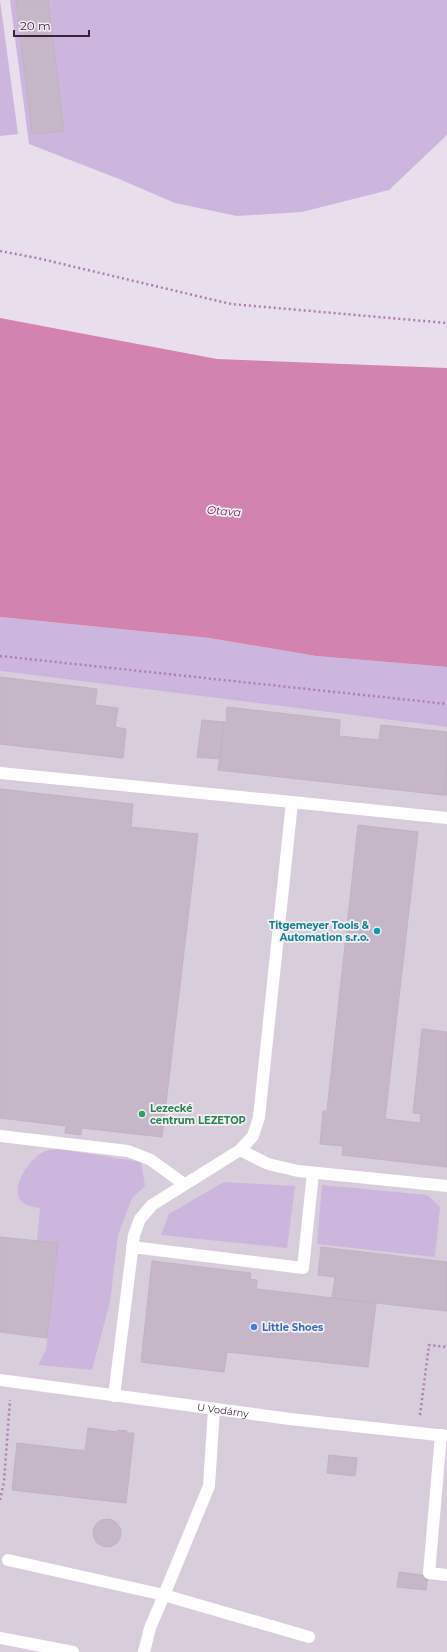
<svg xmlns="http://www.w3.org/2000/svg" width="447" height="1652" font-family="Montserrat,sans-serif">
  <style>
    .built { fill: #d8cddb }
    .green { fill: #ccb6dd }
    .water { fill: #d383b0 }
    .building { fill: #c6b7c8; stroke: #c2b1c4 }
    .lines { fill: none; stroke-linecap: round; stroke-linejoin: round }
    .path { stroke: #ae7db0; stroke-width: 2.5; stroke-dasharray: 2 3; stroke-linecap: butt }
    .lane { stroke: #fff; stroke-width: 12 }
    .street { stroke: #fff; stroke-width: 12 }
    .culture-dot { fill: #0f9aa8; stroke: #f5eff7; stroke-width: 1.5 }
    .leisure-dot { fill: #2e9e5b; stroke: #f5eff7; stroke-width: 1.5 }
    .shop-dot { fill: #3f7fe0; stroke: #f5eff7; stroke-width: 1.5 }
    .labels { text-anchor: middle; stroke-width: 3.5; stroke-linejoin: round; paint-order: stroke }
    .culture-label { font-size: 10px; font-weight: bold; fill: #0d838f; stroke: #f5eff7; text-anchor: end }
    .leisure-label { font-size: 10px; font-weight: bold; fill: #27864d; stroke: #f5eff7; text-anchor: start }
    .shop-label { font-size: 10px; font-weight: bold; fill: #366cbe; stroke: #f5eff7; text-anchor: start }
    .street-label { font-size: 10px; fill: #3b1f3b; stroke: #f5eff7 }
    .water-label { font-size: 11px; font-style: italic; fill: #79174d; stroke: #f5eff7 }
  </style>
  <rect width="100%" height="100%" fill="#e9deeb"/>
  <path class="built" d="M 0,671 L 447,727 L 447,1652 L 0,1652 Z"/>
  <path class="green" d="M 0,0 L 18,134 L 0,136 Z
    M 10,0 L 447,0 L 447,135 L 389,190 L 302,212 L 237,216 L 175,203 L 119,179 L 29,144 Z
    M 0,617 L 209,638 L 316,656 L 447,667 L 447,727 L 0,671 Z
    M 58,1149 L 141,1162 L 145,1186 L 132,1198 L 118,1235 L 110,1302 L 92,1370 L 38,1365 L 46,1350 L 58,1243 L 37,1241 L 40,1208 C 34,1207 27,1206 22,1202 C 8,1188 31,1157 45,1151 C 49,1150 54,1150 58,1149 Z
    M 224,1182 L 295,1186 L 287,1248 L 161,1235 L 169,1214 Z
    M 322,1185 L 427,1195 L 440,1207 L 435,1257 L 317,1244 Z"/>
  <path class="water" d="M 0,318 L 217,359 L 447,368 L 447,667 L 316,656 L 209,638 L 0,617 Z"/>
  <path class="building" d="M 16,0 L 48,0 L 64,131 L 32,134 Z
    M 0,677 L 97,689 L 95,705 L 118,708 L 115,727 L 126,729 L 123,758 L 0,744 Z
    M 227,707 L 340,720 L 339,736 L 379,740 L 381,725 L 447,732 L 447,763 L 443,795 L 218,770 L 224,722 L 226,723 Z
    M 202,720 L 224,722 L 220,759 L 197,757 Z
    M 447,763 L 447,795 L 443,795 Z
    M 0,789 L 133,804 L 131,827 L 198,834 L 162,1137 L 82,1128 L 81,1135 L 65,1133 L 66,1126 L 0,1118 Z
    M 358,825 L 418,832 L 385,1119 L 420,1123 L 421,1114 L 413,1113 L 422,1029 L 447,1032 L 447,1167 L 342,1155 L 343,1146 L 320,1144 L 323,1111 L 327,1111 Z
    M 0,1237 L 58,1243 L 47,1338 L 0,1332 Z
    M 321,1247 L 447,1262 L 447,1311 L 332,1298 L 335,1277 L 318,1275 Z
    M 152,1261 L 251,1273 L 250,1279 L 257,1280 L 256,1289 L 376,1303 L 368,1367 L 227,1352 L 224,1372 L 141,1362 Z
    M 88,1428 L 117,1432 L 118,1430 L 127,1431 L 126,1433 L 134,1433 L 126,1503 L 12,1490 L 17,1443 L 85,1451 Z
    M 329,1455 L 357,1458 L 355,1476 L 327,1473 Z
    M93 1533a14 14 0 1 1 28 0a14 14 0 1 1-28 0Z
    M 399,1572 L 428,1576 L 426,1590 L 397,1587 Z"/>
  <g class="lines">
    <path class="path" d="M 0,251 L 37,258 L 231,304 L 447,323
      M 0,656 L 447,704
      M 420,1415 L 429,1345 L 447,1347
      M 0,1500 L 4,1482 L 10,1400"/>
    <path class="lane" d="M 0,773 L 292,802 L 259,1117 L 253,1136 L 240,1150 L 152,1205 L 140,1219 L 134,1235 L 114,1396
      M 292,802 L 447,818
      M 0,1136 L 128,1151 L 151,1160 L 184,1184
      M 240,1150 L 268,1164 L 298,1171 L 447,1186
      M 132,1247 L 303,1268 L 313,1173
      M 214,1409 L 209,1486 L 164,1595 L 309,1637
      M 441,1435 L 429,1573 L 447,1575
      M 8,1560 L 164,1595 L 150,1628 L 144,1652
      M 0,1638 L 73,1652"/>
    <path class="street" id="s1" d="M 0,1380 L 290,1419 L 447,1436"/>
  </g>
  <circle class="culture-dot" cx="377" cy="931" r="4"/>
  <circle class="leisure-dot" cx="142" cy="1114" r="4"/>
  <circle class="shop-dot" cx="254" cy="1327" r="4"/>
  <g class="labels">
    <g class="culture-label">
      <text x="369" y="929">Titgemeyer Tools &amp;<tspan x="369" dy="12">Automation s.r.o.</tspan></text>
    </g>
    <g class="leisure-label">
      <text x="150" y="1112">Lezecké<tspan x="150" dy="12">centrum LEZETOP</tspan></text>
    </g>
    <g class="shop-label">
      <text x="262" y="1331">Little Shoes</text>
    </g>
    <g class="street-label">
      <text dy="4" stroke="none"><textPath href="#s1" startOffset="225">U Vodárny</textPath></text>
    </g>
    <g class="water-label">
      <text transform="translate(224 511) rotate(5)" y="4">Otava</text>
    </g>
  </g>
  <path d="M14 30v6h75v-6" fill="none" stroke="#3b1f3b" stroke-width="2"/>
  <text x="20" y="30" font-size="12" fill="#3b1f3b" stroke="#f5eff7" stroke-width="3" paint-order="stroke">20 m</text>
</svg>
